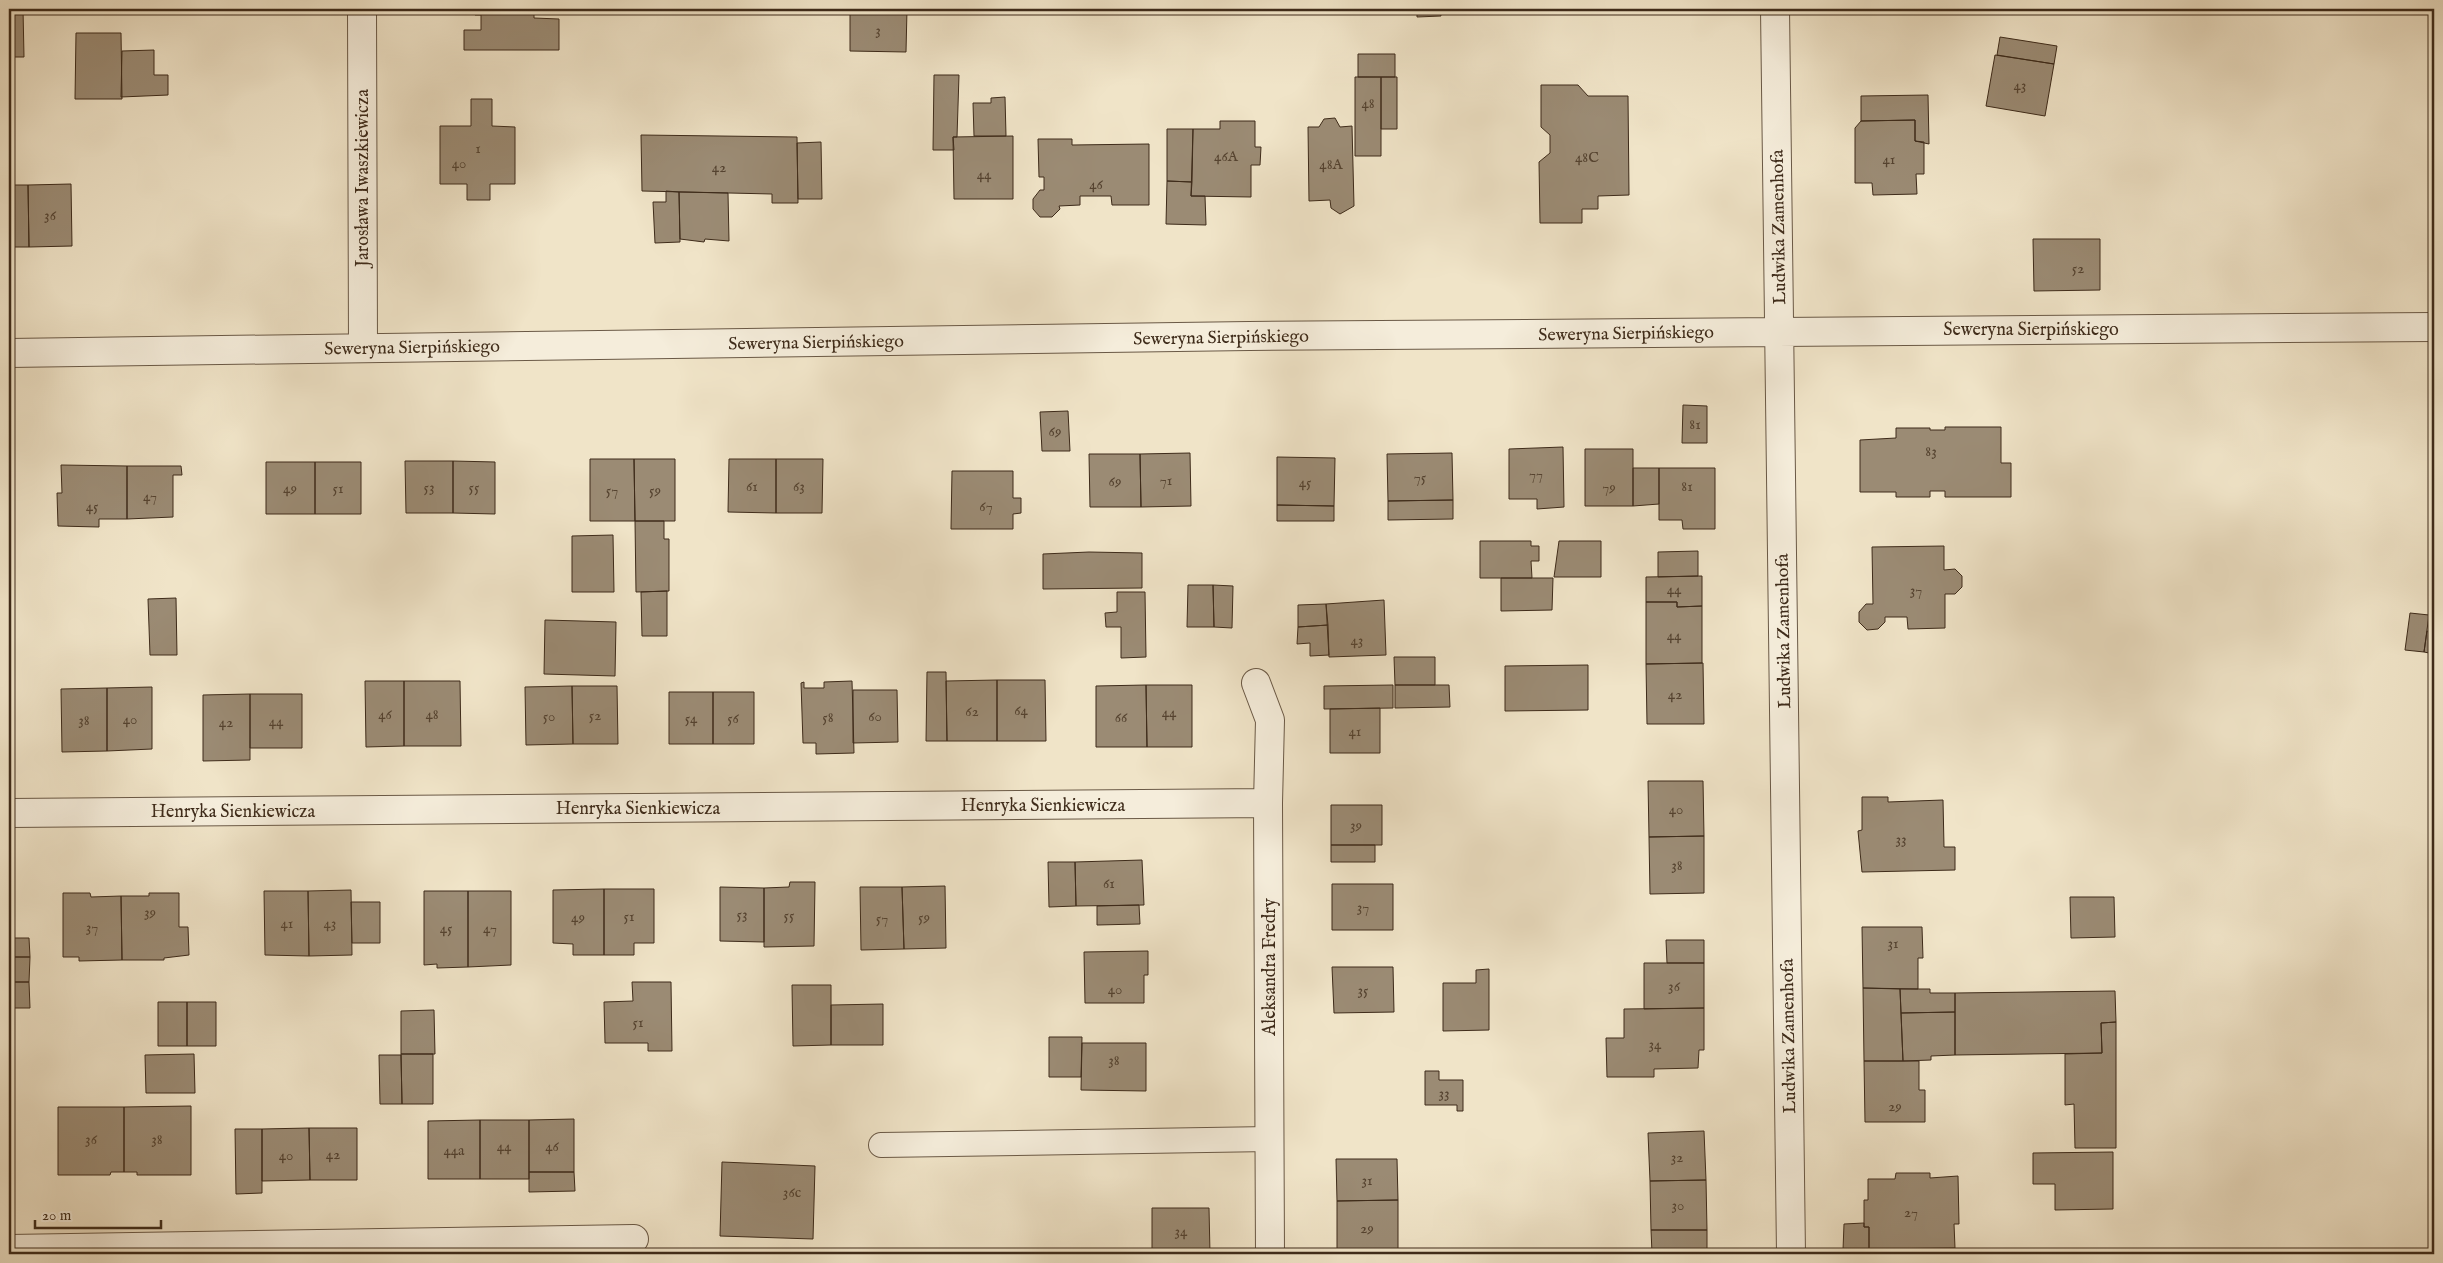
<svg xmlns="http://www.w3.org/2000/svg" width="2443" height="1263" font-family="'IM FELL English',serif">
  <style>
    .building { fill: #9b8b74; stroke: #3e2b1a }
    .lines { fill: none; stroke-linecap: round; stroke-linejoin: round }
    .lane-casing { stroke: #6a5946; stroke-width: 26 }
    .street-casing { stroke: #6a5946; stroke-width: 30 }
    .lane { stroke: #f5eddb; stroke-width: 24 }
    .street { stroke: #f5eddb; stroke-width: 28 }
    .labels { text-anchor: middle; stroke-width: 4; stroke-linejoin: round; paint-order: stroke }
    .number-label { font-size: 15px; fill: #554330 }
    .street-label { font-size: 18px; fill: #3e2b1a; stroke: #f5eddb }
  </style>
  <rect width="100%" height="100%" fill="#f0e4c8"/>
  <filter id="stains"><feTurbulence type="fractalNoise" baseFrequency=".004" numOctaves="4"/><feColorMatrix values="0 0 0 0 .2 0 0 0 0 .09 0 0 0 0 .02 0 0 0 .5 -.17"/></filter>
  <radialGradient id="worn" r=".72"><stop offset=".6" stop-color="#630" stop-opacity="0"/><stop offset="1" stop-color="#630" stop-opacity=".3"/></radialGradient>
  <path class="building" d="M 9,9 L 23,9 L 24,57 L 9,57 Z
    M 475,9 L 534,9 L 534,18 L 559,19 L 559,50 L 464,50 L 464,30 L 481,30 L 481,15 L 475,15 Z
    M 850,9 L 907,9 L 906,52 L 850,51 Z
    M 1417,9 L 1440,9 L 1441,16 L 1417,17 Z
    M 76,33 L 121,33 L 122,99 L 75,99 Z
    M 2000,37 L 2057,46 L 2054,64 L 1997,55 Z
    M 154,50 L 154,75 L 168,75 L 168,95 L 121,97 L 122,51 Z
    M 1358,54 L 1395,54 L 1395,77 L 1358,77 Z
    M 1995,55 L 2054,64 L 2045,116 L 1986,106 Z
    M 934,75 L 959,75 L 957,137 L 953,137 L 954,150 L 933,150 Z
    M 1355,77 L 1381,77 L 1381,156 L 1355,156 Z
    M 1381,77 L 1397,77 L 1397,129 L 1381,129 Z
    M 1541,85 L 1578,85 L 1588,96 L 1628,96 L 1629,195 L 1598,196 L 1598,209 L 1582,209 L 1582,223 L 1540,223 L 1539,162 L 1550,153 L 1550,135 L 1541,127 Z
    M 1928,95 L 1929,144 L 1915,141 L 1915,120 L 1861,121 L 1861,96 Z
    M 1005,97 L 1006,136 L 974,136 L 973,103 L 991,103 L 991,98 Z
    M 471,99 L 492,99 L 492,126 L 515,127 L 515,184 L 490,184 L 490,200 L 467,200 L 467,184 L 440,184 L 440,126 L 471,126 Z
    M 1335,118 L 1340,127 L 1352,126 L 1354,206 L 1340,214 L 1331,208 L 1330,200 L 1309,201 L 1308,127 L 1319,127 L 1324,119 Z
    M 1915,120 L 1915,141 L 1924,142 L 1924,174 L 1916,174 L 1917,194 L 1873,195 L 1872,183 L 1855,183 L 1855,128 L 1861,121 Z
    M 1220,121 L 1255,121 L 1255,147 L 1261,147 L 1260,165 L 1251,165 L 1251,197 L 1191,196 L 1193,129 L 1220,129 Z
    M 1167,129 L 1193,129 L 1192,182 L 1167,181 Z
    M 641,135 L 797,137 L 798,203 L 772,203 L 772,194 L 642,191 Z
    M 1013,136 L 1013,199 L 954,199 L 953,137 Z
    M 1038,139 L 1072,139 L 1072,145 L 1149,144 L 1149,205 L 1112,205 L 1111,196 L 1080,196 L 1080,205 L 1059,206 L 1060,209 L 1052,217 L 1040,217 L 1033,209 L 1033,199 L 1040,190 L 1044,190 L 1044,177 L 1039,177 Z
    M 821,142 L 822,199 L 798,199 L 797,143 Z
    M 1167,181 L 1192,182 L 1191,196 L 1205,196 L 1206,225 L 1166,224 Z
    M 71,184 L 72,246 L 29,247 L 28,185 Z
    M 9,185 L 28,185 L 29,247 L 9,247 Z
    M 666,191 L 679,192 L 680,242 L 655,243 L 653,202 L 666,202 Z
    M 679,192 L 728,193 L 729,241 L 705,239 L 704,242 L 680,239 Z
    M 2033,239 L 2100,239 L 2100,290 L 2034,291 Z
    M 1683,405 L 1707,406 L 1707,443 L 1682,443 Z
    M 1068,411 L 1070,451 L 1042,451 L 1040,412 Z
    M 1945,427 L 2001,427 L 2001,463 L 2011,463 L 2011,497 L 1945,497 L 1945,491 L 1930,491 L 1930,497 L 1896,497 L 1896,492 L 1860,492 L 1860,440 L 1896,438 L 1896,428 L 1930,428 L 1930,430 L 1945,430 Z
    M 1563,447 L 1564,507 L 1537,509 L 1537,499 L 1509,499 L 1509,449 Z
    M 1585,449 L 1633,449 L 1633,506 L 1585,506 Z
    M 1190,453 L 1191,506 L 1141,507 L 1140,454 Z
    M 1452,453 L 1453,500 L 1388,501 L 1387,454 Z
    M 1089,454 L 1140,454 L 1141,507 L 1090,507 Z
    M 1277,457 L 1335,458 L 1334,506 L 1277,505 Z
    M 590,459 L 634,459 L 635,521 L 590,521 Z
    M 634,459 L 675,459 L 675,521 L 635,521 Z
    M 729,459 L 776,459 L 776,513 L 728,512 Z
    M 776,459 L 823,459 L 822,513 L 776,513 Z
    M 405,461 L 453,461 L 453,513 L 406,513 Z
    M 453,461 L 495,462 L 495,514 L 453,513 Z
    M 266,462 L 315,462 L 315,514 L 266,514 Z
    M 315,462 L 361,462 L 361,514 L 315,514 Z
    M 61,465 L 127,466 L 127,519 L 99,519 L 99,527 L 58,526 L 57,493 L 62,493 Z
    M 127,466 L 181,466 L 182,475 L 173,475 L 173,517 L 127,519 Z
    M 1633,468 L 1659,468 L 1659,504 L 1633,506 Z
    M 1659,468 L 1715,468 L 1715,529 L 1683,529 L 1682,520 L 1659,520 Z
    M 952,471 L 1013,471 L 1013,498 L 1021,498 L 1021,513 L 1013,514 L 1013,529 L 951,529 Z
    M 1453,500 L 1453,519 L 1388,520 L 1388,501 Z
    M 1277,505 L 1334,506 L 1334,521 L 1277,521 Z
    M 635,521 L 664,521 L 664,539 L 669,539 L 669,591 L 636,592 Z
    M 613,535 L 614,592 L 572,592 L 572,536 Z
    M 1480,541 L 1531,541 L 1531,546 L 1539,546 L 1539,561 L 1531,561 L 1532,578 L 1480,578 Z
    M 1559,541 L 1601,541 L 1601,577 L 1554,577 Z
    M 1944,546 L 1944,570 L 1955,569 L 1962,576 L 1962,587 L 1955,594 L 1945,594 L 1945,628 L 1908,629 L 1907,617 L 1885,617 L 1885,622 L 1878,629 L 1867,630 L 1859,622 L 1859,612 L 1866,604 L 1873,604 L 1872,547 Z
    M 1698,551 L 1698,576 L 1658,577 L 1658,552 Z
    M 1089,552 L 1142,553 L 1142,588 L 1043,589 L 1043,554 Z
    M 1702,576 L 1702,606 L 1677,607 L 1677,602 L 1646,602 L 1646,577 Z
    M 1501,578 L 1553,578 L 1552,610 L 1501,611 Z
    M 1188,585 L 1213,585 L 1214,627 L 1187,627 Z
    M 1213,585 L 1233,586 L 1232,628 L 1214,627 Z
    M 667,591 L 667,636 L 642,636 L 641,592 Z
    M 1117,592 L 1145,592 L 1146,657 L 1121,658 L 1121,627 L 1106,627 L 1105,613 L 1117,612 Z
    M 176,598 L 177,655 L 150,655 L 148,599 Z
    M 1384,600 L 1386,655 L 1329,657 L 1326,604 Z
    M 1646,602 L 1677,602 L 1677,607 L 1702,606 L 1702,663 L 1646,664 Z
    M 1326,604 L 1328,625 L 1298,627 L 1298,605 Z
    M 2410,613 L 2429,615 L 2424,652 L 2405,650 Z
    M 545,620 L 616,622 L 615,676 L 544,674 Z
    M 1328,625 L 1329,655 L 1310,656 L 1310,643 L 1297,644 L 1298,627 Z
    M 2427,631 L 2434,632 L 2434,654 L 2424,652 Z
    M 1394,657 L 1435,657 L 1435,685 L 1395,685 Z
    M 1703,663 L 1704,724 L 1647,724 L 1646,664 Z
    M 1588,665 L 1588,710 L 1505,711 L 1505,666 Z
    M 927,672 L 946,672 L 947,741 L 926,741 Z
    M 997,680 L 997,741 L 947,741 L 946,681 Z
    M 997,680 L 1045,680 L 1046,741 L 997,741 Z
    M 365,681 L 404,681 L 404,746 L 366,747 Z
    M 404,681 L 460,681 L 461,746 L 404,746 Z
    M 852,681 L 854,753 L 816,754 L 816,743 L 803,743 L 801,683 L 804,682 L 804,688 L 824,688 L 824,682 Z
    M 1146,685 L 1147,747 L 1096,747 L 1096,686 Z
    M 1146,685 L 1192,685 L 1192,747 L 1147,747 Z
    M 1393,685 L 1393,708 L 1324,709 L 1324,686 Z
    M 1395,685 L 1449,685 L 1450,707 L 1395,708 Z
    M 572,686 L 573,744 L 526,745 L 525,687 Z
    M 572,686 L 617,686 L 618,744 L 573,744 Z
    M 152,687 L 152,749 L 107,751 L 107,688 Z
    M 107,688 L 107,751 L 62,752 L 61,689 Z
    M 853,690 L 897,690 L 898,742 L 853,743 Z
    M 669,692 L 713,692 L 713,744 L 669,744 Z
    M 713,692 L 754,692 L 754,744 L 713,744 Z
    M 250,694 L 250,760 L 203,761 L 203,695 Z
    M 250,694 L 302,694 L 302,748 L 250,748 Z
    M 1380,708 L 1380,753 L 1330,753 L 1330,709 Z
    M 1648,781 L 1703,781 L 1704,836 L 1649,837 Z
    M 1862,797 L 1888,797 L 1888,802 L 1943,800 L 1944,847 L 1955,847 L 1955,870 L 1862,872 L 1858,831 L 1862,830 Z
    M 1331,805 L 1382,805 L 1382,845 L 1331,845 Z
    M 1704,836 L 1704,893 L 1650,894 L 1649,837 Z
    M 1331,845 L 1375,845 L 1375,862 L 1331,862 Z
    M 1142,860 L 1144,905 L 1076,906 L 1075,862 Z
    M 1048,862 L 1075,862 L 1076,906 L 1049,907 Z
    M 790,882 L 815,882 L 814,946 L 764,947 L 764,888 L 789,887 Z
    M 1332,884 L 1393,884 L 1393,930 L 1332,930 Z
    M 945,886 L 946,948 L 904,949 L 902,887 Z
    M 720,887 L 764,888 L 764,942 L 720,941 Z
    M 860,887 L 902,887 L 904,949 L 861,950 Z
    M 604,889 L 604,955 L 573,955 L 573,944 L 553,943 L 553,890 Z
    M 604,889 L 654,889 L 654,943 L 634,943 L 634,955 L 604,955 Z
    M 351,890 L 352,955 L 309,956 L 308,891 Z
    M 264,891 L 308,891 L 309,956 L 265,955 Z
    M 424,891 L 468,891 L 468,967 L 437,968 L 437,964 L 424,965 Z
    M 468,891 L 511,891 L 511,965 L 468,967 Z
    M 63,893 L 90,893 L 91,897 L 121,896 L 122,960 L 79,961 L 79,957 L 63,957 Z
    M 149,893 L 179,893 L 179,927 L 188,927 L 189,955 L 164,958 L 164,960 L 122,960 L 121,896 L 149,896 Z
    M 2070,897 L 2114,897 L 2115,937 L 2071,938 Z
    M 351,902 L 380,902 L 380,943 L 352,943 Z
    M 1139,905 L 1140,924 L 1097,925 L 1097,906 Z
    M 1862,927 L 1922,927 L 1923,958 L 1918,958 L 1918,989 L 1863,988 Z
    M 9,938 L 29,938 L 30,957 L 9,957 Z
    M 1666,940 L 1704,940 L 1704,963 L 1667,963 Z
    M 1148,951 L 1148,975 L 1144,975 L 1144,1003 L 1085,1003 L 1084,952 Z
    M 9,957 L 30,957 L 29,982 L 9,982 Z
    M 1644,963 L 1704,963 L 1704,1008 L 1644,1009 Z
    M 1332,967 L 1393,967 L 1394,1012 L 1334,1013 Z
    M 1489,969 L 1489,1030 L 1443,1031 L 1443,983 L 1476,983 L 1476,970 Z
    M 9,982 L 29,982 L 30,1008 L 9,1008 Z
    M 632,982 L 671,982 L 672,1051 L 648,1051 L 648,1043 L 605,1043 L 604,1002 L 633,1001 Z
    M 792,985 L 831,985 L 831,1045 L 793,1046 Z
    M 1863,988 L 1900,989 L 1903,1061 L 1864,1061 Z
    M 1900,989 L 1930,989 L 1930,993 L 1955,993 L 1955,1012 L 1901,1013 Z
    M 2115,991 L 2116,1022 L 2101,1023 L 2102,1053 L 1955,1055 L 1955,993 Z
    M 158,1002 L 187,1002 L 187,1046 L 158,1046 Z
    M 187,1002 L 216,1002 L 216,1046 L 187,1046 Z
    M 883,1004 L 883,1045 L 831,1045 L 831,1005 Z
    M 1704,1008 L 1704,1050 L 1699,1050 L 1698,1068 L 1654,1069 L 1654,1077 L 1607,1077 L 1606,1038 L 1624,1038 L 1624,1009 Z
    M 434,1010 L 435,1054 L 401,1054 L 401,1011 Z
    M 1955,1012 L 1955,1055 L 1931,1056 L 1931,1060 L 1903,1061 L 1901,1013 Z
    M 2116,1022 L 2116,1148 L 2075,1148 L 2074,1104 L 2065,1105 L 2065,1054 L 2102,1053 L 2101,1023 Z
    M 1049,1037 L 1082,1037 L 1081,1077 L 1049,1077 Z
    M 1082,1043 L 1146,1043 L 1146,1091 L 1081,1090 Z
    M 194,1054 L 195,1093 L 146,1093 L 145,1055 Z
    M 401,1054 L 433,1054 L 433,1104 L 402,1104 Z
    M 379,1055 L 401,1055 L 402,1104 L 380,1104 Z
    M 1864,1061 L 1919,1061 L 1919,1090 L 1925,1090 L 1925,1122 L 1865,1122 Z
    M 1425,1071 L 1439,1071 L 1439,1080 L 1463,1080 L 1463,1111 L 1457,1111 L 1457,1105 L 1425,1105 Z
    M 191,1106 L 191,1175 L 137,1175 L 137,1172 L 124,1172 L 124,1107 Z
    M 58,1107 L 124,1107 L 124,1172 L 111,1172 L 110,1175 L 58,1175 Z
    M 574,1119 L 574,1172 L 529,1172 L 529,1120 Z
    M 480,1120 L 529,1120 L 529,1179 L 480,1179 Z
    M 480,1120 L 480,1179 L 428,1179 L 428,1121 Z
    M 309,1128 L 310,1180 L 262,1181 L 262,1129 Z
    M 309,1128 L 357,1128 L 357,1180 L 310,1180 Z
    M 235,1129 L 262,1129 L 262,1193 L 236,1194 Z
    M 1704,1131 L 1706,1180 L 1650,1181 L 1648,1133 Z
    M 2113,1152 L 2113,1209 L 2055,1210 L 2055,1184 L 2033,1184 L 2033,1153 Z
    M 1336,1159 L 1397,1159 L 1398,1200 L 1337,1201 Z
    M 722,1162 L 815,1166 L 813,1239 L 720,1236 Z
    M 529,1172 L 574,1172 L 575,1191 L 529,1192 Z
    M 1896,1173 L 1930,1173 L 1930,1178 L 1958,1176 L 1959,1224 L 1954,1224 L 1955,1248 L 1869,1249 L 1869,1227 L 1864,1227 L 1864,1200 L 1868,1200 L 1868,1179 L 1895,1179 Z
    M 1706,1180 L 1707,1230 L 1651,1230 L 1650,1181 Z
    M 1398,1200 L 1398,1254 L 1337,1254 L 1337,1201 Z
    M 1152,1208 L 1209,1208 L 1210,1254 L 1152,1254 Z
    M 1864,1223 L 1864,1227 L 1869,1227 L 1869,1249 L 1843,1250 L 1844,1224 Z
    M 1651,1230 L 1707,1230 L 1707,1252 L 1652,1253 Z
    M 951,1250 L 1024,1253 L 951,1254 Z"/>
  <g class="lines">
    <defs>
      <path id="lane" d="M 881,1145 L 1270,1139"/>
      <path id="street" d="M 362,9 L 363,347
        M 1775,9 L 1791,1254
        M 9,353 L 1249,336 L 2434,327
        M 1256,683 L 1270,720 L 1268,803 L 1270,1254
        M 9,813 L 1268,803
        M 9,1249 L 634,1239"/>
    </defs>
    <use href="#lane" class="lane-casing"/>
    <use href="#street" class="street-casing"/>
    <use href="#lane" class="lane"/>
    <use href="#street" class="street"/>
  </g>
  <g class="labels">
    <g class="number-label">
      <text x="878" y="35">3</text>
      <text x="2020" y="90">43</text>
      <text x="1368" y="108">48</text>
      <text x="478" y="153">1</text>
      <text x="1226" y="161">46A</text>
      <text x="1587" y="162">48C</text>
      <text x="1889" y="164">41</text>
      <text x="459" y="168">40</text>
      <text x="1331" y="169">48A</text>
      <text x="719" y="172">42</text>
      <text x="984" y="179">44</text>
      <text x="1096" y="189">46</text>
      <text x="50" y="220">36</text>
      <text x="2078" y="273">52</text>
      <text x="1695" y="429">81</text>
      <text x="1055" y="436">69</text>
      <text x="1931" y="456">83</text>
      <text x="1536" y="479">77</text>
      <text x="1420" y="482">75</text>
      <text x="1166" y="485">71</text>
      <text x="1115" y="486">69</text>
      <text x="1305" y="487">45</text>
      <text x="752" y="491">61</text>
      <text x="799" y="491">63</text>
      <text x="1687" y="491">81</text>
      <text x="429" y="492">53</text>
      <text x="474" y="492">55</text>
      <text x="1609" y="492">79</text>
      <text x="290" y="493">49</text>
      <text x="338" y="493">51</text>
      <text x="612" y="495">57</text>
      <text x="655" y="495">59</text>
      <text x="150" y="501">47</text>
      <text x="92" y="511">45</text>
      <text x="986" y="511">67</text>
      <text x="1674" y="594">44</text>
      <text x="1916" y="595">37</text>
      <text x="1674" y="640">44</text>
      <text x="1357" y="645">43</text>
      <text x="1675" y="699">42</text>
      <text x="1021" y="715">64</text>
      <text x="972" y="716">62</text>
      <text x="1169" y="717">44</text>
      <text x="385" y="719">46</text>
      <text x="432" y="719">48</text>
      <text x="595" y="720">52</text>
      <text x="549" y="721">50</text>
      <text x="875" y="721">60</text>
      <text x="828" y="722">58</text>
      <text x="1121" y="722">66</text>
      <text x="691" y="723">54</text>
      <text x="733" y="723">56</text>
      <text x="130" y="724">40</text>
      <text x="84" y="725">38</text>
      <text x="276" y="726">44</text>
      <text x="226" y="727">42</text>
      <text x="1355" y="736">41</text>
      <text x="1676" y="814">40</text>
      <text x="1356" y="830">39</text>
      <text x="1901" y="844">33</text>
      <text x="1677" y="870">38</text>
      <text x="1109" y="888">61</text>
      <text x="1363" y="912">37</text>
      <text x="150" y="917">39</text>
      <text x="742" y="919">53</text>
      <text x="789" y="920">55</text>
      <text x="629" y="921">51</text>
      <text x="578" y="922">49</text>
      <text x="924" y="922">59</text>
      <text x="882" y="923">57</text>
      <text x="287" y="928">41</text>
      <text x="330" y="928">43</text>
      <text x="92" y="932">37</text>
      <text x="446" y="933">45</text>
      <text x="490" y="933">47</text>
      <text x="1893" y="948">31</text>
      <text x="1674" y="991">36</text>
      <text x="1115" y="994">40</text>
      <text x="1363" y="995">35</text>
      <text x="638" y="1027">51</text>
      <text x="1655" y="1049">34</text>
      <text x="1114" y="1065">38</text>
      <text x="1444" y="1098">33</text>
      <text x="1895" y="1111">29</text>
      <text x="91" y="1144">36</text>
      <text x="157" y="1144">38</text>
      <text x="504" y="1151">44</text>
      <text x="552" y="1151">46</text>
      <text x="454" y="1155">44a</text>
      <text x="333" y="1159">42</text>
      <text x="286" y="1160">40</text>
      <text x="1677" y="1162">32</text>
      <text x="1367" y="1185">31</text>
      <text x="792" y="1197">36c</text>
      <text x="1678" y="1210">30</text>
      <text x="1911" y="1217">27</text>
      <text x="1367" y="1233">29</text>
      <text x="1181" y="1236">34</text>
    </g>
    <g class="street-label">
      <text transform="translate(362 178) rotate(-90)" y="6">Jarosława Iwaszkiewicza</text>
      <text transform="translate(1778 227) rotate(-91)" y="6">Ludwika Zamenhofa</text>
      <text x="2031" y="335">Seweryna Sierpińskiego</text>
      <text transform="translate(1626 333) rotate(-1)" y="6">Seweryna Sierpińskiego</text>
      <text transform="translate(1221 337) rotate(-1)" y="6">Seweryna Sierpińskiego</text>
      <text transform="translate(816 342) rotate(-1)" y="6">Seweryna Sierpińskiego</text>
      <text transform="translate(412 347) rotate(-1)" y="6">Seweryna Sierpińskiego</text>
      <text transform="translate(1783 631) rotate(-91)" y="6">Ludwika Zamenhofa</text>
      <text x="1043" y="811">Henryka Sienkiewicza</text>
      <text x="638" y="814">Henryka Sienkiewicza</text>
      <text x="233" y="817">Henryka Sienkiewicza</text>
      <text transform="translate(1269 967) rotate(-90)" y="6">Aleksandra Fredry</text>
      <text transform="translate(1788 1036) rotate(-91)" y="6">Ludwika Zamenhofa</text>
    </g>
  </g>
  <rect width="2443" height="1263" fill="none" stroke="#f0e4c8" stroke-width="30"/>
  <rect x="10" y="10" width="2423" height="1243" fill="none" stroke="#3e2b1a" stroke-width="2.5"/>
  <rect x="15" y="15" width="2413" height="1233" fill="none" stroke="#3e2b1a"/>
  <path d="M35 1220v8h126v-8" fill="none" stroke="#3e2b1a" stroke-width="2.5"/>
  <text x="42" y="1220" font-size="15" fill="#3e2b1a" stroke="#f5eddb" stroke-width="4" paint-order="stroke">20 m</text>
  <rect width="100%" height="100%" filter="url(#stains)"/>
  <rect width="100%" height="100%" fill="url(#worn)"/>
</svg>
